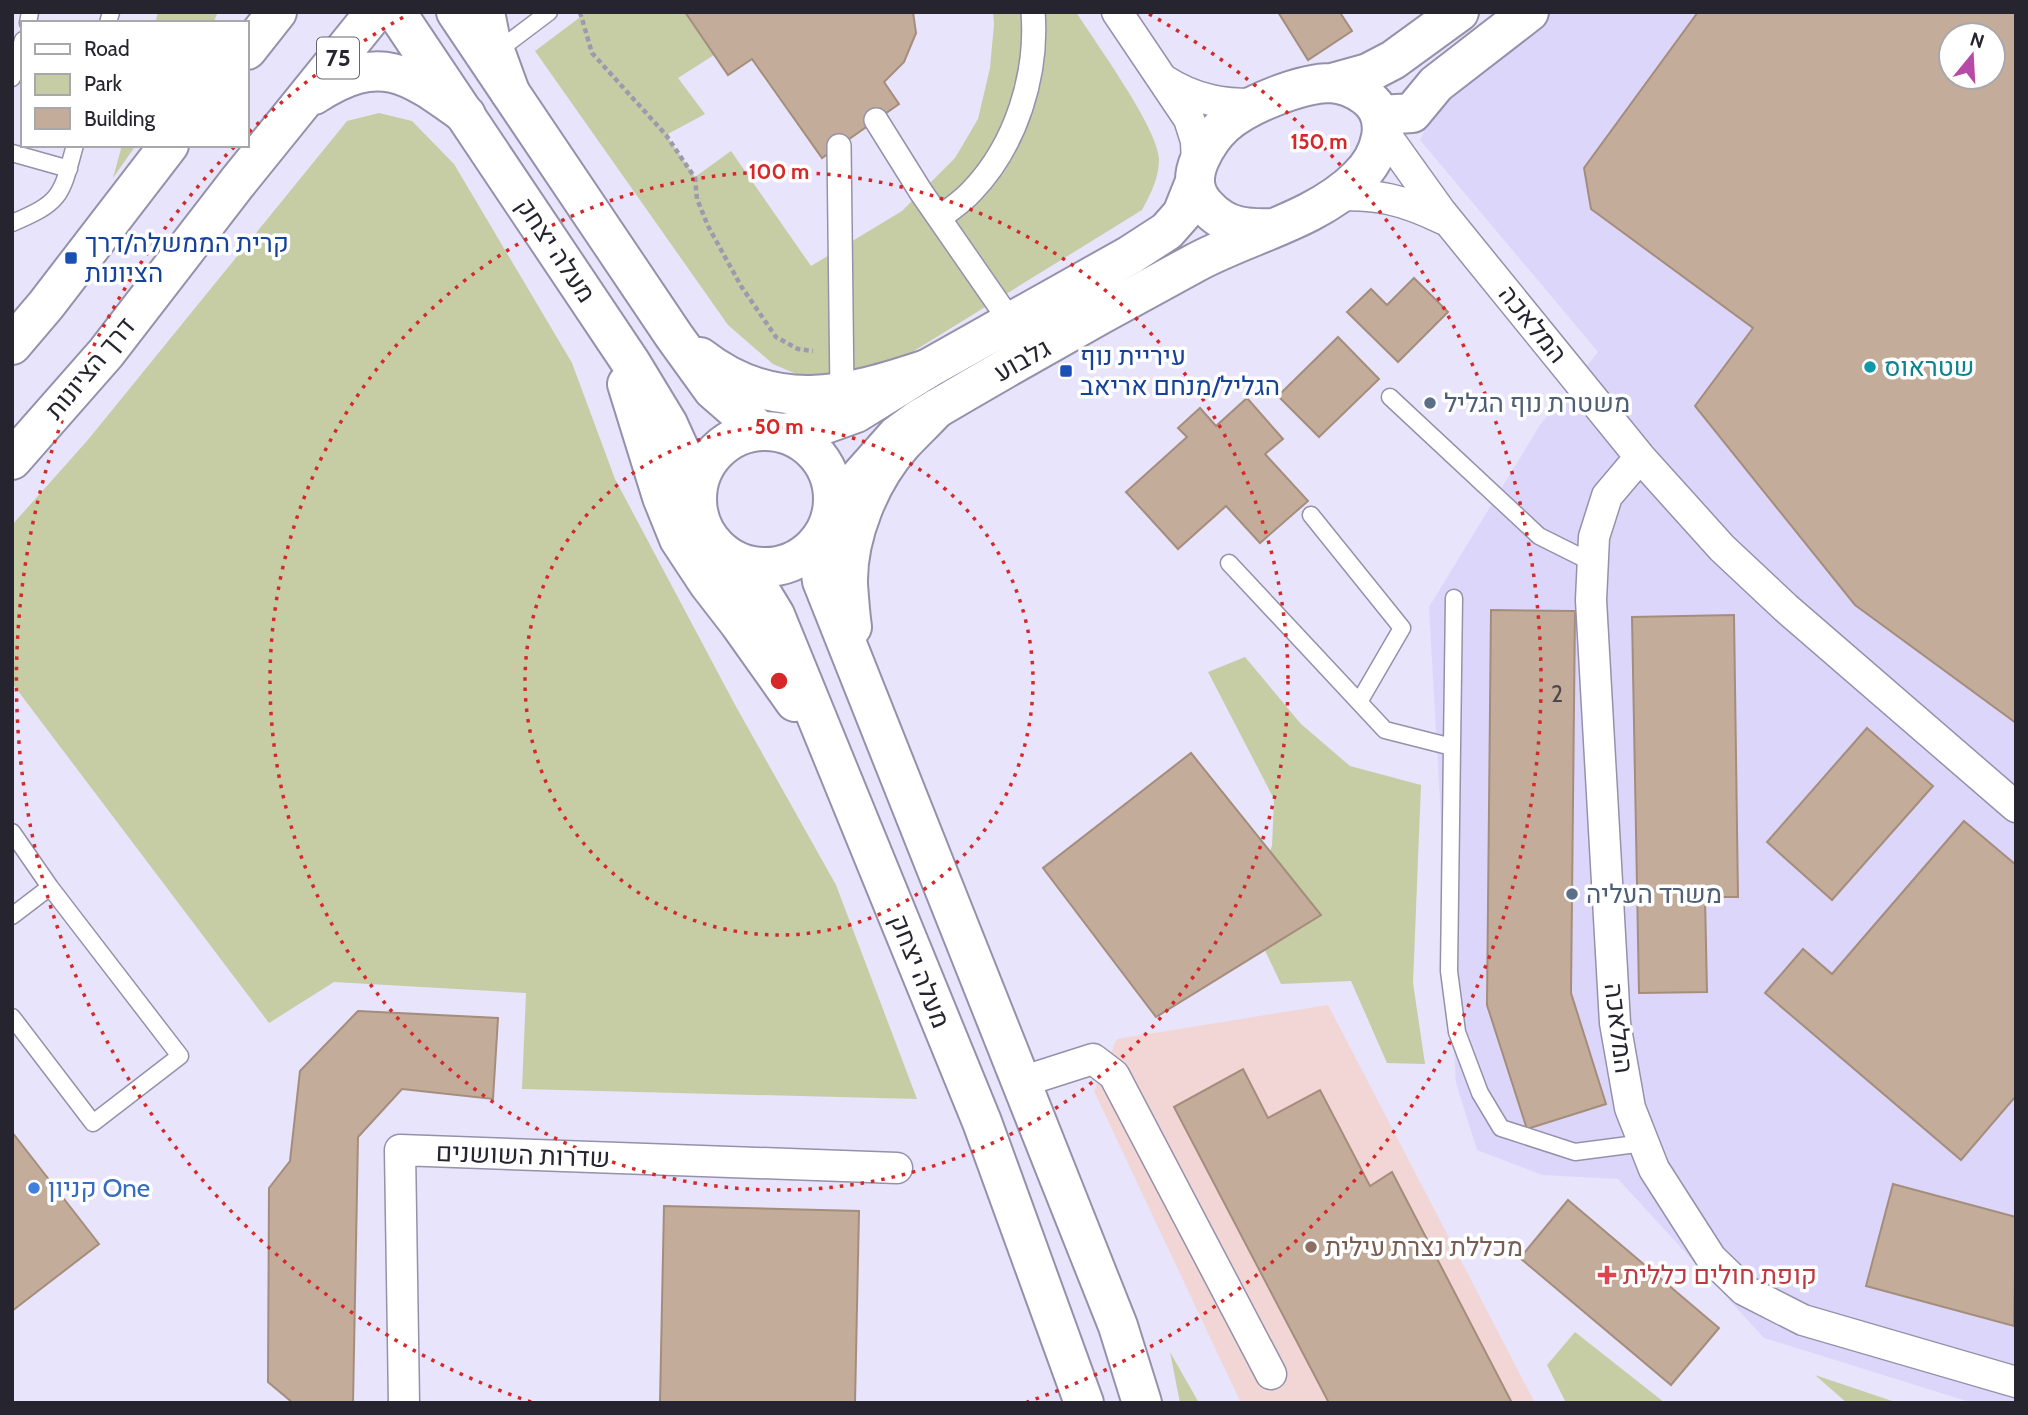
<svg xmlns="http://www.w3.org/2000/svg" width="2028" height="1415" font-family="Cabin,Heebo,sans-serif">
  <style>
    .built { fill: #dcd7fa; fill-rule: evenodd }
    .education { fill: #f1d6d5 }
    .green { fill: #c6cda5 }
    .building { fill: #c4ac9a; stroke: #a48d7c; stroke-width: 2; fill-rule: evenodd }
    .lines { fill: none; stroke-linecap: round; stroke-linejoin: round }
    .service-casing { stroke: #9591ab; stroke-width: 19 }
    .pedestrian-casing { stroke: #9591ab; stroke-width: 26 }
    .minor-casing { stroke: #9591ab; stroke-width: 33 }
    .tertiary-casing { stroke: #9591ab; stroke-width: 42 }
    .secondary-casing { stroke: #9591ab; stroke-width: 42 }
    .trunk-casing { stroke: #9591ab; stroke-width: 42 }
    .path { stroke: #9c9aac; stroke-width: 4.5; stroke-dasharray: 5 3.5; stroke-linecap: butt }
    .service { stroke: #fff; stroke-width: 16 }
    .pedestrian { stroke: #fff; stroke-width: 23 }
    .minor { stroke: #fff; stroke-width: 30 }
    .tertiary { stroke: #fff; stroke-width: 38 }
    .secondary { stroke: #fff; stroke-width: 38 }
    .trunk { stroke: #fff; stroke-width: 38 }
    .ring { fill: none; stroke: #d62828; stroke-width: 3.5; stroke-dasharray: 3.5 7 }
    .transit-dot { fill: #1a4fb4; stroke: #fff; stroke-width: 2.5 }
    .culture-dot { fill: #0f9aa8; stroke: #fff; stroke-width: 2.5 }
    .service-dot { fill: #5c6f8a; stroke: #fff; stroke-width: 2.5 }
    .shop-dot { fill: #3f7fe0; stroke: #fff; stroke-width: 2.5 }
    .education-dot { fill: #8d6e63; stroke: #fff; stroke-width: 2.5 }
    .health-dot { fill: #e0444e; stroke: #fff; stroke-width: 2.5 }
    .labels { text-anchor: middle; stroke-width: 7; stroke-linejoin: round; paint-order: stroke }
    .number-label { font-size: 23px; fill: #4e464a }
    .shield { fill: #fff; stroke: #67666d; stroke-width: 2 }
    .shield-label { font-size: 24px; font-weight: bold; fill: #26242f }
    .transit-label { font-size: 26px; fill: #164399; stroke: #fff; text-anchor: start }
    .street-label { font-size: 26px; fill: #26242f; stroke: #fff }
    .culture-label { font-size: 26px; fill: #0d838f; stroke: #fff; text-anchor: start }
    .service-label { font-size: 26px; fill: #4e5e75; stroke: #fff; text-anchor: start }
    .shop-label { font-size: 26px; fill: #366cbe; stroke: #fff; text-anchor: start }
    .education-label { font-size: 26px; fill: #785e54; stroke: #fff; text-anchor: start }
    .health-label { font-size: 26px; fill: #be3a42; stroke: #fff; text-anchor: start }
    .centre { fill: #d62828; stroke: #fff; stroke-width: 3.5 }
    .ring-label { font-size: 21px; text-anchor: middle; font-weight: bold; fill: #d62828; stroke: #fff; stroke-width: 7; stroke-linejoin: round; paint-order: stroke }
  </style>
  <rect width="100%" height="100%" fill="#e7e4fb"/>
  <path class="built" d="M 1525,12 L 2016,12 L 2016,1403 L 1973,1403 L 1764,1338 L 1618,1179 L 1542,1175 L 1477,1150 L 1456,1083 L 1429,607 L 1540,425 L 1598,352 L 1420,140 L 1447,82 ZM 1951,35 L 1993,35 L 1993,77 L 1951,77 Z"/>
  <path class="education" d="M 1328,1005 L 1535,1403 L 1241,1403 L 1094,1091 L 1117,1039 Z"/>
  <path class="green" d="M 158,12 L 218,12 L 213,23 L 155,23 Z
    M 587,12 L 684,12 L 714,55 L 678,78 L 705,114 L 666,135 L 695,177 L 731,151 L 811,266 L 902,211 L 955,158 L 978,119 L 990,68 L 994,24 L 993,12 L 1076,12 C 1095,42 1158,128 1159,159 C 1159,178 1151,193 1142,210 L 909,354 L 870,367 L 810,380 L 773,364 L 728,325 L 535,51 Z
    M 379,113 L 412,121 L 454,164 L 572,363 L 615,479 L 734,703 L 836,885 L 917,1099 L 522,1089 L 526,993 L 334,982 L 269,1023 L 12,683 L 12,525 L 87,441 L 347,121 Z
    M 122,145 L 136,145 L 113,178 Z
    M 1245,657 L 1301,724 L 1350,766 L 1421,785 L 1413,983 L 1425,1064 L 1387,1063 L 1351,981 L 1281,984 L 1239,896 L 1262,872 L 1272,846 L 1274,799 L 1208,672 Z
    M 1575,1332 L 1665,1403 L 1566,1403 L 1547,1365 Z
    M 1170,1352 L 1199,1403 L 1180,1403 Z
    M 1815,1375 L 1898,1403 L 1847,1403 Z"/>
  <path class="building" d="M 685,12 L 913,12 L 916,33 L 904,62 L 884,82 L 899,104 L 822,158 L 752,59 L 728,75 Z
    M 1278,12 L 1344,12 L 1341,14 L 1352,31 L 1308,60 Z
    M 1698,12 L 2016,12 L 2016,723 L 1855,605 L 1695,406 L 1753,328 L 1591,209 L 1584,168 ZM 1951,35 L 1993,35 L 1993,77 L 1951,77 Z
    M 1414,278 L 1448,312 L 1398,362 L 1347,312 L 1371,289 L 1387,305 Z
    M 1338,337 L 1379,379 L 1319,437 L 1278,396 Z
    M 1247,398 L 1283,439 L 1265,454 L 1308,501 L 1260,543 L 1226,506 L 1178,549 L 1126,492 L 1187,437 L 1178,428 L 1200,408 L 1216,426 Z
    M 1491,610 L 1575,611 L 1571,993 L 1606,1104 L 1527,1129 L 1487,1005 Z
    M 1734,615 L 1738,897 L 1705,897 L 1707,992 L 1639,993 L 1632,617 Z
    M 1867,728 L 1933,786 L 1832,900 L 1767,842 Z
    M 1191,753 L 1321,915 L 1156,1017 L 1043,868 Z
    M 1964,821 L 2016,865 L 2016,1096 L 1961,1160 L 1765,993 L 1803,949 L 1832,974 Z
    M 358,1011 L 498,1018 L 493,1099 L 402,1089 L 358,1137 L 353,1403 L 293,1403 L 268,1382 L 269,1188 L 290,1161 L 300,1071 Z
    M 1243,1069 L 1268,1118 L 1320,1090 L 1370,1186 L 1392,1172 L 1512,1403 L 1329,1403 L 1174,1107 Z
    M 12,1132 L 99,1244 L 12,1311 Z
    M 1893,1184 L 2016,1217 L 2014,1326 L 1866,1286 Z
    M 1568,1200 L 1719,1328 L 1671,1385 L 1520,1258 Z
    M 664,1206 L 859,1211 L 855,1403 L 660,1403 Z"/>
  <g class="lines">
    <defs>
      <path id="service" d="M 28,23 L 30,12
        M 108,23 L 111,12
        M 496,52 L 549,12
        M 12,78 L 23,40
        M 12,153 L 69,169
        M 12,223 C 62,202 61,196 75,145
        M 1390,397 L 1539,536 L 1593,563
        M 1311,515 L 1402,628 L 1359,702
        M 1229,563 L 1385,730 L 1452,747
        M 1454,598 L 1449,971 L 1457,1032 L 1480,1093 L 1501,1128 L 1575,1152 L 1644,1143
        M 12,832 L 50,887 L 180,1056 L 93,1123 L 12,1017
        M 12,916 L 50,887"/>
      <path id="pedestrian" d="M 876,120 L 921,192 L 1011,322
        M 839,146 L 842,392
        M 939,218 C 950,210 963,201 972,191 C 1016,145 1038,75 1033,12"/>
      <path id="minor" d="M 1117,12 L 1189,119 L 1196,141 L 1197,166
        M 1164,80 C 1195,100 1224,105 1260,104
        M 1383,131 L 1441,212 L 1640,457 L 1722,548 L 1786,608 L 2016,807
        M 1333,196 C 1376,193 1404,200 1443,219
        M 1640,457 L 1607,496 L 1594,537 L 1591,600 L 1615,1023 L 1630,1108 L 1654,1169 L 1711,1258 L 1744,1290 L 1803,1320 L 2016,1382
        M 1021,1082 L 1093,1059 L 1114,1075 L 1271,1374
        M 404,1403 L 400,1150 L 897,1168"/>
      <path id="tertiary" d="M 1332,83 L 1368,73 L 1393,60 L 1459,12
        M 1381,115 L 1412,113 L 1436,84 L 1529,12
        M 783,433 L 814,428 L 856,413 L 927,369 L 1130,255 L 1167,231 L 1182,214 L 1194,184
        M 833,507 L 897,435 L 919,419 C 1010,365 1102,313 1195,263 C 1246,235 1316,220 1358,178 C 1380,157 1395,117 1365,96 C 1356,89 1343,84 1331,83 C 1301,83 1246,105 1224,125 C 1213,135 1206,146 1200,159 C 1192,177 1193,193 1207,207 C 1226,228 1247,229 1274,228"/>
      <path id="secondary" d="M 396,12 L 631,363 L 668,424 L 683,457 L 696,499
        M 456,12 L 674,336 L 713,390 L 759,430
        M 700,357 C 774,415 846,396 927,369
        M 627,384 L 662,497 L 679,539 L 708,583 L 739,623 L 795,702
        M697 499a68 68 0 1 1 136 0a68 68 0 1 1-136 0Z
        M 821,539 L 819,560 L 822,581 L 1118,1326 L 1142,1403
        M 725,555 L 758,587 L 775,615 L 982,1122 L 1084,1403
        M 852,627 C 850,613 849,598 848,584 C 847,536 870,480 902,444 C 913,432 925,421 936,409"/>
      <path id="trunk" d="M 485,12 L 490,37 L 510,92
        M 247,50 L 277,12
        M 314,95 C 380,52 408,73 466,115
        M 12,345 L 46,305 L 169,145
        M 12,460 L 106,353 L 237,183 L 375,12"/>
    </defs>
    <use href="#service" class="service-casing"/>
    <use href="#pedestrian" class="pedestrian-casing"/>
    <use href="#minor" class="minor-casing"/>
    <use href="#tertiary" class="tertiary-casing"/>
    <use href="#secondary" class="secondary-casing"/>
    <use href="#trunk" class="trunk-casing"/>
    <path class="path" d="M 580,12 L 592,53 L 666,135 L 695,178 L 697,199 L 708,226 L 741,286 L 776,337 L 798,349 L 813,351"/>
    <use href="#service" class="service"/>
    <use href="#pedestrian" class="pedestrian"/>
    <use href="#minor" class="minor"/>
    <use href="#tertiary" class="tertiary"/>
    <use href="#secondary" class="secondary"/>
    <use href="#trunk" class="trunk"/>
  </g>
  <g class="ring">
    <circle cx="779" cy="681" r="254"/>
    <circle cx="779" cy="681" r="509"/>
    <path d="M531 1402A763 763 0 0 1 235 146M249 132A763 763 0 0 1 409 14M1149 14A763 763 0 0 1 1027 1402"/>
  </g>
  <g class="transit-dot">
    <rect x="64" y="251" width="14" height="14" rx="3.5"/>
    <rect x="1059" y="364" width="14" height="14" rx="3.5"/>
  </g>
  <circle class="culture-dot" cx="1870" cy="367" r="7"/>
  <g class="service-dot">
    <circle cx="1430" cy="403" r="7"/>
    <circle cx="1572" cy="894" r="7"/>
  </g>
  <circle class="shop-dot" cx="34" cy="1188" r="7"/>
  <circle class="education-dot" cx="1311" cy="1247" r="7"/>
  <path class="health-dot" d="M1603.5 1264.5h7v7h7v7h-7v7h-7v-7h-7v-7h7z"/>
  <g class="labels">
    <g class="number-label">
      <text x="1557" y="702">2</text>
    </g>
    <rect class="shield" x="317" y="37.5" width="42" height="41" rx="5"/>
    <g class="shield-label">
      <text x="338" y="66">75</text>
    </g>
    <g class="transit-label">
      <text x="85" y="252">קרית הממשלה/דרך<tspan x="85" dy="30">הציונות</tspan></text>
      <text x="1080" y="365">עיריית נוף<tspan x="1080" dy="30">הגליל/מנחם אריאב</tspan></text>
    </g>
    <g class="street-label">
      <text transform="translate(556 250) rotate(56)" y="9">מעלה יצחק</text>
      <text transform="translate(1533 324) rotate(51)" y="9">המלאכה</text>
      <text transform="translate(1022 360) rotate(-29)" y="9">גלבוע</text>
      <text transform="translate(90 368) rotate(-50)" y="9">דרך הציונות</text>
      <text transform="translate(920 971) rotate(68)" y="9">מעלה יצחק</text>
      <text transform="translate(1619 1028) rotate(83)" y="9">המלאכה</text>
      <text transform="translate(523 1155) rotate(2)" y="9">שדרות השושנים</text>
    </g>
    <g class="culture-label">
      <text x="1884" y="376">שטראוס</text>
    </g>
    <g class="service-label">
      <text x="1444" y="412">משטרת נוף הגליל</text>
      <text x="1586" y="903">משרד העליה</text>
    </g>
    <g class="shop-label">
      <text x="48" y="1197">קניון One</text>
    </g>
    <g class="education-label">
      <text x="1325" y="1256">מכללת נצרת עילית</text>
    </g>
    <g class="health-label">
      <text x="1623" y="1284">קופת חולים כללית</text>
    </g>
  </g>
  <circle cx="779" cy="681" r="10" class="centre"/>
  <g class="ring-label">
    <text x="1319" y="149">150 m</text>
    <text x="779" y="179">100 m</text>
    <text x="779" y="434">50 m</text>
  </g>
  <rect width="2028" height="1415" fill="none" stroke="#26242f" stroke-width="28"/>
  <rect x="21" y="21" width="228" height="126" fill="#ffffff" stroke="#a8a7ac" stroke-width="2"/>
  <rect x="35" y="44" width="35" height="10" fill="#ffffff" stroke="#a8a7ac" stroke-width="2"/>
  <text x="84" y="56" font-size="21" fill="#26242f">Road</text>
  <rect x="35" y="74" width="35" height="21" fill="#c6cda5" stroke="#a8a7ac" stroke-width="2"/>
  <text x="84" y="91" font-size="21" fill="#26242f">Park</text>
  <rect x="35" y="108" width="35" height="21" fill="#c4ac9a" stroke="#a8a7ac" stroke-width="2"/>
  <text x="84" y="126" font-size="21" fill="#26242f">Building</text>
  <g transform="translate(1972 56) rotate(18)"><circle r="33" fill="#ffffff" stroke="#a8a7ac" stroke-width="2"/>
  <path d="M0-5L12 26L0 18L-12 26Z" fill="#b749a7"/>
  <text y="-10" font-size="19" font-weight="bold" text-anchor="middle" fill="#26242f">N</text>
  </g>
</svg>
